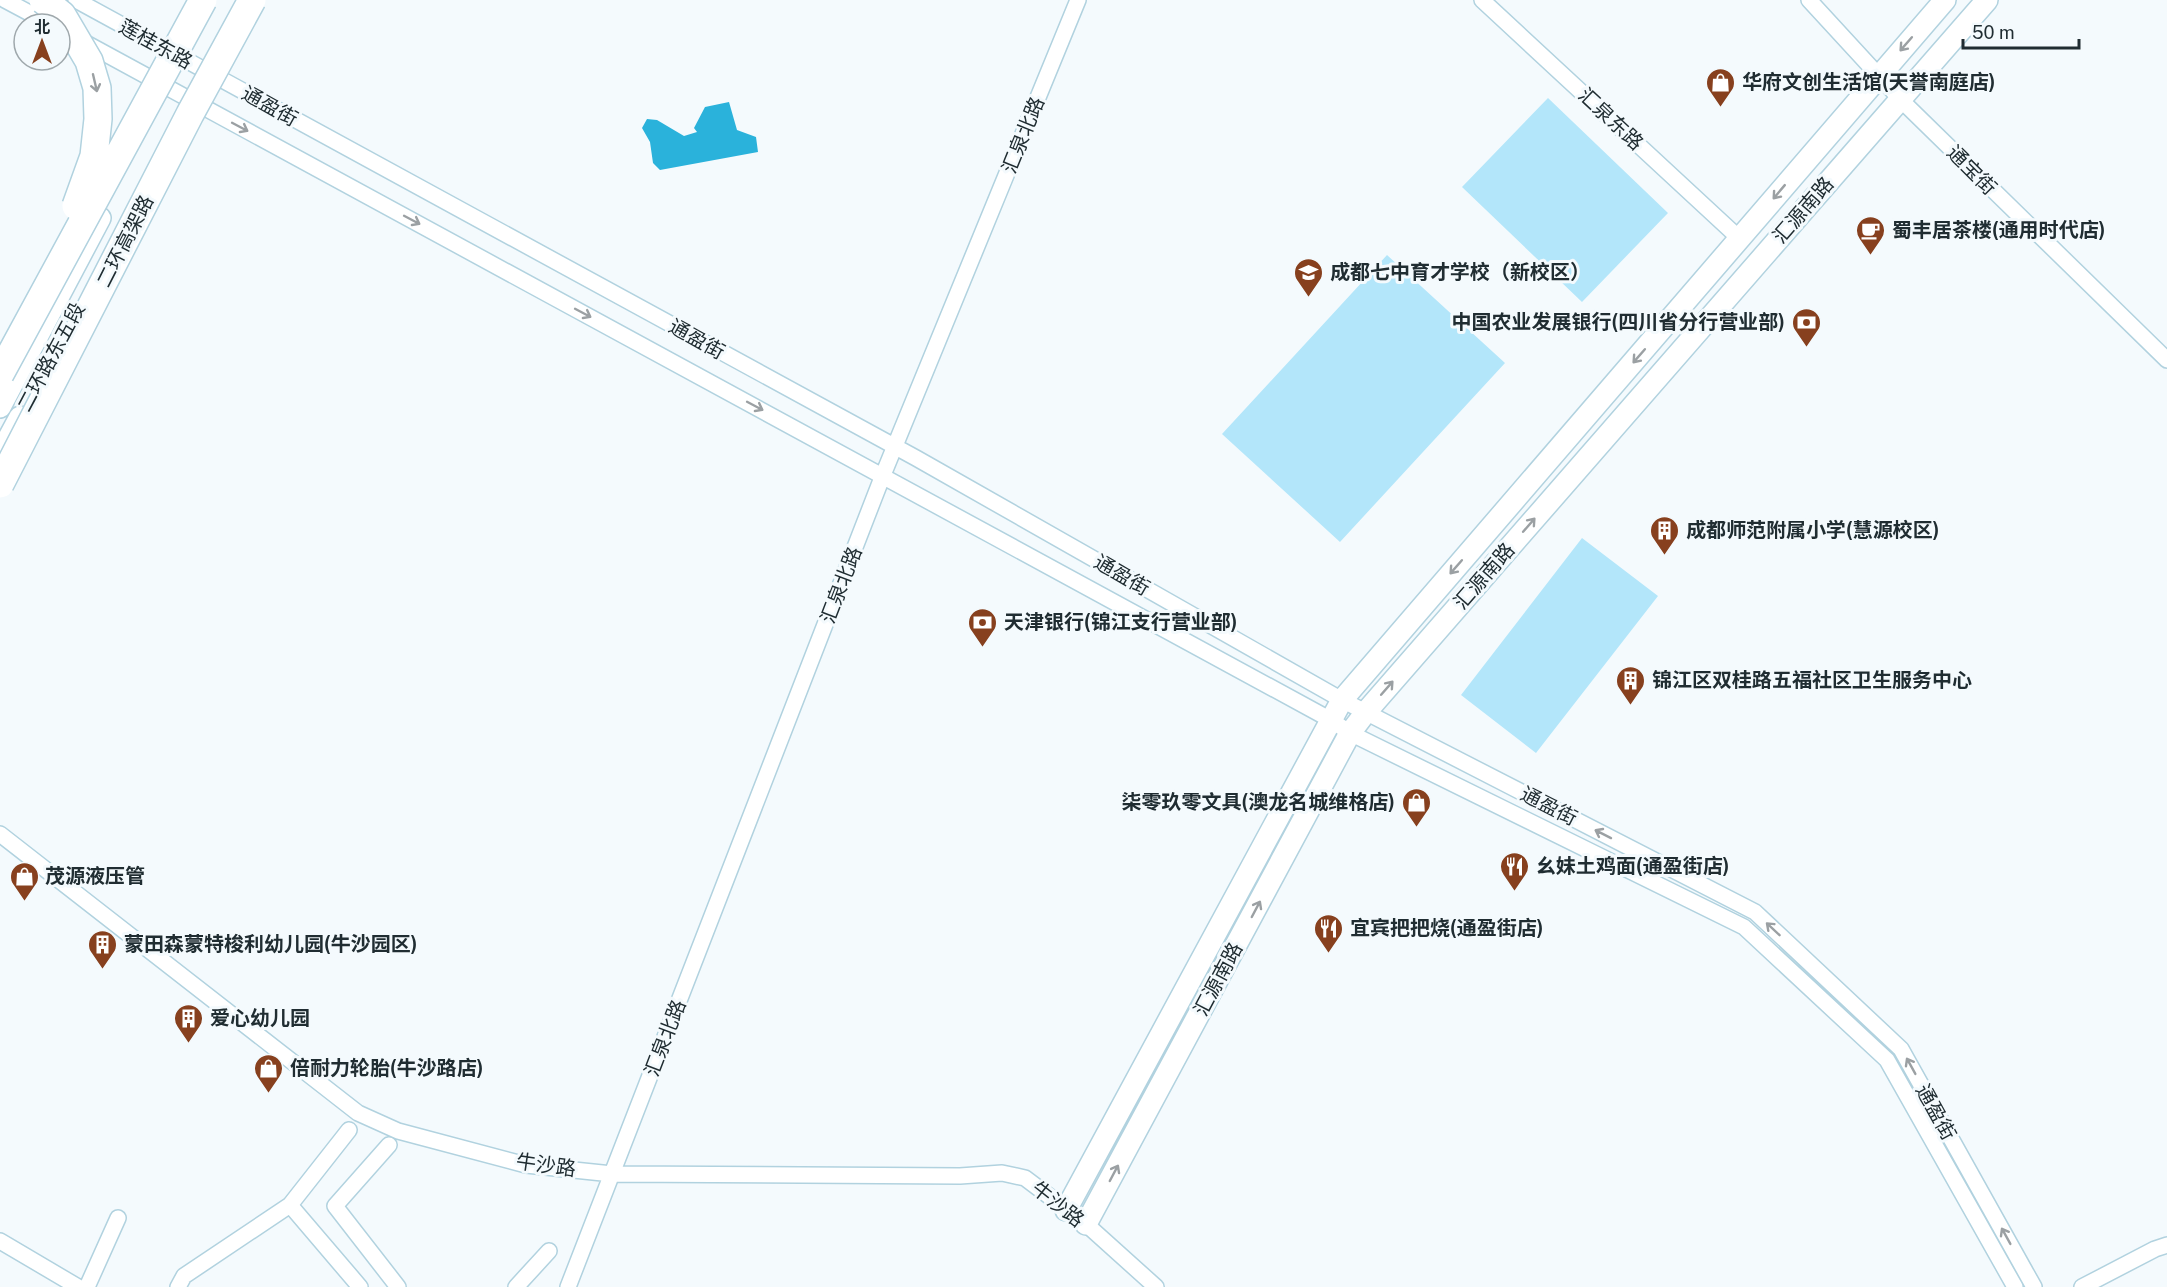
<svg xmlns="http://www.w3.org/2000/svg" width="2167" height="1287" font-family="'Public Sans','Noto Sans SC',sans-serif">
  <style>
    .green { fill: #b3e6fa }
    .water { fill: #2ab2db }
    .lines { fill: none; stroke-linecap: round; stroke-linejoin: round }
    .street-casing { stroke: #b1d2df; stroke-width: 18 }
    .secondary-casing { stroke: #b1d2df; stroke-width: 24 }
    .street { stroke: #fff; stroke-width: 15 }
    .secondary { stroke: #fff; stroke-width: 21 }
    .highway-bridge-casing { stroke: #b1d2df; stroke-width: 30; stroke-linecap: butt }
    .highway-bridge { stroke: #fff; stroke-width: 27 }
    .oneway { stroke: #9ba0a3 }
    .labels { text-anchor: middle; stroke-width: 6; stroke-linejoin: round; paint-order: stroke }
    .street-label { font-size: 20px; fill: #202d32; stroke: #f4fafd }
    .poi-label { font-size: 20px; font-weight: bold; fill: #202d32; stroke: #f4fafd; text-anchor: start }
  </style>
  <rect width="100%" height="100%" fill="#f4fafd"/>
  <path class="green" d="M 1548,98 L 1668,213 L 1582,302 L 1462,187 Z
    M 1387,255 L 1505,363 L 1340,542 L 1222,434 Z
    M 1582,538 L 1658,596 L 1536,753 L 1461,695 Z"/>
  <path class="water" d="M 729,102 L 737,130 L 756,137 L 758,152 L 660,170 L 653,163 L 650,142 L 642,128 L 647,119 L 657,120 L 684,136 L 697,132 L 694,128 L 705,107 Z"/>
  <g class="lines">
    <defs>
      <path id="street" d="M 5,0 L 50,24
        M 76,0 L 916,458 L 1342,700 L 1755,912 L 1901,1049 L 2034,1287
        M 1482,0 L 1740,239
        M 1809,0 L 1902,101 L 2167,360
        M 82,41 L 1331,720 L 1350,733 L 1744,927 L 1887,1060 L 2015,1287
        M 0,834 L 358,1113 L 398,1131 L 526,1165 L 612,1174 L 960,1176 L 1002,1173 L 1025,1178 L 1086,1224 L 1156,1287
        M 389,1145 L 335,1206 L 398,1287
        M 290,1205 L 360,1287
        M 0,1241 L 78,1287
        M 87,1287 L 118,1218
        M 178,1287 L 184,1276 L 290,1205 L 349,1130
        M 516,1287 L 549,1251
        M 568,1287 L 883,475 L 1078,0
        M 2082,1287 L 2155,1249 L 2167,1245"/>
      <path id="secondary" d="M 0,407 L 100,218
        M 0,454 L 20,417
        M 1066,1210 L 1342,700 L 1945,0
        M 1086,1224 L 1350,733 L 1366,712 L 1987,0"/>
    </defs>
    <use href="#street" class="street-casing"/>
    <use href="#secondary" class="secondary-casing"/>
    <use href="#street" class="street"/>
    <use href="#secondary" class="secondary"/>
    <defs>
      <path id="highway-bridge" d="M 43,0 L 62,15 L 89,61 L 97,88 L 98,119 L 94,156 L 76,206
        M 0,374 L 203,0
        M 0,484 L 190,114 L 252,0"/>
    </defs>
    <use href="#highway-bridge" class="highway-bridge-casing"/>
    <use href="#highway-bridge" class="highway-bridge"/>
  </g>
  <defs><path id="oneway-shaft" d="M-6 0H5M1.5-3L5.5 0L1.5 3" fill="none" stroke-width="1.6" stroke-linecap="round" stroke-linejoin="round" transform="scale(1.5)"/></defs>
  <g class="oneway">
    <use href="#oneway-shaft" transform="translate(1906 44) rotate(131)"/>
    <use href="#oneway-shaft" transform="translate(95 83) rotate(77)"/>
    <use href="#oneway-shaft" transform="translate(240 127) rotate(28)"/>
    <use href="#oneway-shaft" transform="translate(1779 192) rotate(130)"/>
    <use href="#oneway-shaft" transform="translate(412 220) rotate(28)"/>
    <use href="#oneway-shaft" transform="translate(583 313) rotate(28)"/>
    <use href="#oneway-shaft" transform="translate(1639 356) rotate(131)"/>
    <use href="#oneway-shaft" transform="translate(755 406) rotate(28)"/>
    <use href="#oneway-shaft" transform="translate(1529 525) rotate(-49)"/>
    <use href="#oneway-shaft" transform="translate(1456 567) rotate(131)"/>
    <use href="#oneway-shaft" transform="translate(1387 688) rotate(-49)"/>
    <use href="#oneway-shaft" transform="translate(1603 834) rotate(-153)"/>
    <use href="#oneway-shaft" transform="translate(1256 909) rotate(-62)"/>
    <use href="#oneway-shaft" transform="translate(1773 929) rotate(-137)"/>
    <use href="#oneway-shaft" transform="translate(1911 1066) rotate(-119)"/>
    <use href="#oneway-shaft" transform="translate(1114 1173) rotate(-62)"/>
    <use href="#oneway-shaft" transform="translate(2006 1236) rotate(-119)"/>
  </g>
  <defs>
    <symbol id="shop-pin" viewBox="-11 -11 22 30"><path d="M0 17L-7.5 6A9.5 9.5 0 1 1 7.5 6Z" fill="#87401e" stroke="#f4fafd"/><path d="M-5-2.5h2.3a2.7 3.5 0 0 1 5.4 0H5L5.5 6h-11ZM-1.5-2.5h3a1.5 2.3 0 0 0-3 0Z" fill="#fff"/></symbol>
    <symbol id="cafe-pin" viewBox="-11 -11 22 30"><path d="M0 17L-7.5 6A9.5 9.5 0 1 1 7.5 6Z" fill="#87401e" stroke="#f4fafd"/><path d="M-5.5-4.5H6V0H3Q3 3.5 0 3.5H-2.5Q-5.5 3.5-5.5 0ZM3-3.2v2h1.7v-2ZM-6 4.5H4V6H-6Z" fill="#fff"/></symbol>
    <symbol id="school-pin" viewBox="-11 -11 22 30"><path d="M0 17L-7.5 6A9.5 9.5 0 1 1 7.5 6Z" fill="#87401e" stroke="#f4fafd"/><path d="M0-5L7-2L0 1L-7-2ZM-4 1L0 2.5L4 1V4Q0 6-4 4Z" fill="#fff"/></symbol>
    <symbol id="bank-pin" viewBox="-11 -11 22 30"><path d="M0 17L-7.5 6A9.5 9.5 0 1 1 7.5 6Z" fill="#87401e" stroke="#f4fafd"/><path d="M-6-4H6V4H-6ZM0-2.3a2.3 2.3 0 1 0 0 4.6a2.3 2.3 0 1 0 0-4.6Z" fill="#fff"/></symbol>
    <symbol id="building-pin" viewBox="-11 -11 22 30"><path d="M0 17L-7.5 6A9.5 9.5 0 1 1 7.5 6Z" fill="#87401e" stroke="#f4fafd"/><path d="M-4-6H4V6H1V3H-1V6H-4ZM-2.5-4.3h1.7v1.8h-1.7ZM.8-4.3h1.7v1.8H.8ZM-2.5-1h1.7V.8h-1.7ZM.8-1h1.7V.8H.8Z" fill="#fff"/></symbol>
    <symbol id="restaurant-pin" viewBox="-11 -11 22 30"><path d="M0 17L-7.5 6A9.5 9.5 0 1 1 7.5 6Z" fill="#87401e" stroke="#f4fafd"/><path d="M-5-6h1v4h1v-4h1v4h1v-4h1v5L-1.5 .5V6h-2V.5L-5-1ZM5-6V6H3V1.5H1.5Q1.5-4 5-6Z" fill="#fff"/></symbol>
  </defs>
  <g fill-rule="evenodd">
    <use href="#shop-pin" x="1704" y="66" width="33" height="45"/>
    <use href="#cafe-pin" x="1854" y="214" width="33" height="45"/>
    <use href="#school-pin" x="1292" y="256" width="33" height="45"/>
    <use href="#bank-pin" x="1790" y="306" width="33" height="45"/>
    <use href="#building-pin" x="1648" y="514" width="33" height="45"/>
    <use href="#bank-pin" x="966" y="606" width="33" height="45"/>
    <use href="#building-pin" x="1614" y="664" width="33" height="45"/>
    <use href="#shop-pin" x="1400" y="786" width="33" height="45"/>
    <use href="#restaurant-pin" x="1498" y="850" width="33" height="45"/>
    <use href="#shop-pin" x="8" y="860" width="33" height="45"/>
    <use href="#restaurant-pin" x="1312" y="912" width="33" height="45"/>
    <use href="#building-pin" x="86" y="928" width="33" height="45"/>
    <use href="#building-pin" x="172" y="1002" width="33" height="45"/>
    <use href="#shop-pin" x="252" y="1052" width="33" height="45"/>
  </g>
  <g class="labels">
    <g class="street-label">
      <text transform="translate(156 44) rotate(29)" y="7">莲桂东路</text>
      <text transform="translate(270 106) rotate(29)" y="7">通盈街</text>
      <text transform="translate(1611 119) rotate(43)" y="7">汇泉东路</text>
      <text transform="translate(1023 135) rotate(-68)" y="7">汇泉北路</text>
      <text transform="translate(1972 170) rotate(45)" y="7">通宝街</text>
      <text transform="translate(1803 210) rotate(-49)" y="7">汇源南路</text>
      <text transform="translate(125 241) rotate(-63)" y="7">二环高架路</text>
      <text transform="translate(697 339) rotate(29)" y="7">通盈街</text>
      <text transform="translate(51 357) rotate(-62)" y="7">二环路东五段</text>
      <text transform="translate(1122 575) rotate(30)" y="7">通盈街</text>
      <text transform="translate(1484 576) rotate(-49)" y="7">汇源南路</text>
      <text transform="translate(841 585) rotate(-69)" y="7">汇泉北路</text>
      <text transform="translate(1549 806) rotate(27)" y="7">通盈街</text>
      <text transform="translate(1218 979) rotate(-62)" y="7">汇源南路</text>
      <text transform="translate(665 1038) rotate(-69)" y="7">汇泉北路</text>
      <text transform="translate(1936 1112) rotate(61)" y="7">通盈街</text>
      <text transform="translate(546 1165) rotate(8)" y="7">牛沙路</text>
      <text transform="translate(1058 1204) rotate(38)" y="7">牛沙路</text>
    </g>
    <g class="poi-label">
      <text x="1742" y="89">华府文创生活馆(天誉南庭店)</text>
      <text x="1892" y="237">蜀丰居茶楼(通用时代店)</text>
      <text x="1330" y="279">成都七中育才学校（新校区）</text>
      <text x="1785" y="329" text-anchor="end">中国农业发展银行(四川省分行营业部)</text>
      <text x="1686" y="537">成都师范附属小学(慧源校区)</text>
      <text x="1004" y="629">天津银行(锦江支行营业部)</text>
      <text x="1652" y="687">锦江区双桂路五福社区卫生服务中心</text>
      <text x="1395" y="809" text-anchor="end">柒零玖零文具(澳龙名城维格店)</text>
      <text x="1536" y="873">幺妹土鸡面(通盈街店)</text>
      <text x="45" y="883">茂源液压管</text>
      <text x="1350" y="935">宜宾把把烧(通盈街店)</text>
      <text x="124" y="951">蒙田森蒙特梭利幼儿园(牛沙园区)</text>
      <text x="210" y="1025">爱心幼儿园</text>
      <text x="290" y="1075">倍耐力轮胎(牛沙路店)</text>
    </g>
  </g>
  <g transform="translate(42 42)"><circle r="28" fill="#f4fafd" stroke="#9fa8ac" stroke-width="1.5"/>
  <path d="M0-4.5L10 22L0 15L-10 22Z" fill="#87401e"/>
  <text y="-9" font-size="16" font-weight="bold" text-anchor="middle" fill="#202d32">北</text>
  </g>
  <path d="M1963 39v9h116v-9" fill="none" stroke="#202d32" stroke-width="3"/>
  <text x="1972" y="39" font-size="18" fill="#202d32" stroke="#f4fafd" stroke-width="4.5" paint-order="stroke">50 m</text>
</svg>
